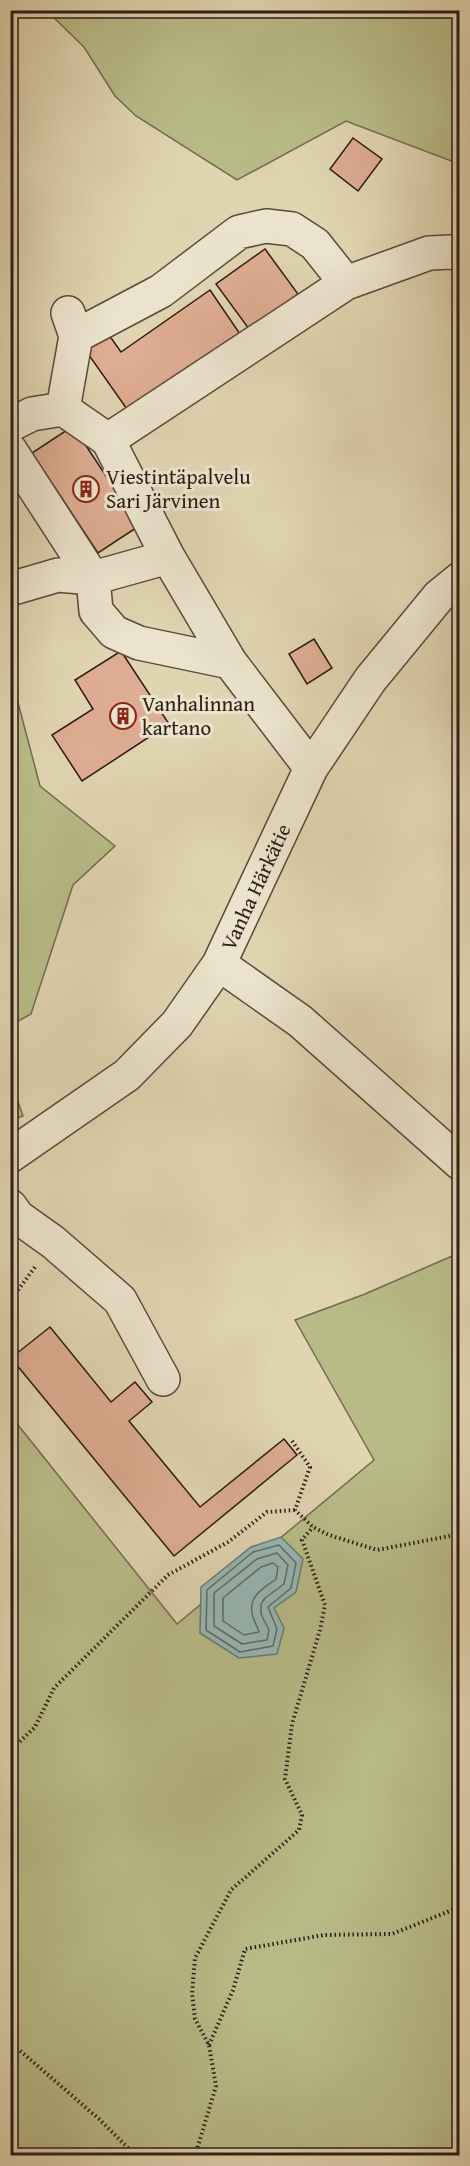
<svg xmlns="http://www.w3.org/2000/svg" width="470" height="2166" font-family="'Gentium Book Plus',serif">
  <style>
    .green { fill: #b8bb88; stroke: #726b4e; stroke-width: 1.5 }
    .water { fill: #96b7b4; stroke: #6c7974; stroke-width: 1.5 }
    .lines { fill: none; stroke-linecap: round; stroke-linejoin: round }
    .shore { stroke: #626964; stroke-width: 1.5 }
    .building { fill: #ddac92; stroke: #2d1b15; stroke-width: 1.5 }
    .minor-casing { stroke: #5a493c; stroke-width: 36 }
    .path { stroke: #2d1b15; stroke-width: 4; stroke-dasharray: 1.5 3; stroke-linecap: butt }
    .minor { stroke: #ebe3cc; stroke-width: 33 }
    .labels { text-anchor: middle; stroke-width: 6; stroke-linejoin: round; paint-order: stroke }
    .poi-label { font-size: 21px; fill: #2d1b15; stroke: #ebe3cc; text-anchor: start }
    .street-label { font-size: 21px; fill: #2d1b15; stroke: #ebe3cc }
  </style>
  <rect width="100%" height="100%" fill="#e0d4b1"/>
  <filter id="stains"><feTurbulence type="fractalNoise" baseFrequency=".00333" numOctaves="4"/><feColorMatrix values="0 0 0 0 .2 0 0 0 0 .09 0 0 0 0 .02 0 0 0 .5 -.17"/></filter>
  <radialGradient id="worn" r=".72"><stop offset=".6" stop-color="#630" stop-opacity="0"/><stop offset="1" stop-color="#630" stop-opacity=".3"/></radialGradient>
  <path class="green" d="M 47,11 L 459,11 L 459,164 L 346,121 L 237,180 L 136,116 L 115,96 L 84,47 Z
    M 11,676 L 40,786 L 115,846 L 73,885 L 31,1014 L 11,1025 Z
    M 10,1079 L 23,1116 L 11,1120 L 10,1120 Z
    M 459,1253 L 459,2155 L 11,2155 L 10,1415 L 177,1624 L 374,1460 L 295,1320 L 365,1294 Z"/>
  <path class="water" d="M 281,1537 L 303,1559 L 296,1592 L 274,1608 L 284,1628 L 277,1654 L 239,1658 L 200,1633 L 201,1587 L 251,1547 Z"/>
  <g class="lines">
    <path class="shore" d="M 279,1545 L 296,1563 L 291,1588 L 268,1607 L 277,1629 L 273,1646 L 240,1652 L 206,1630 L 207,1590 L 253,1552 Z
      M 277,1553 L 288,1565 L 284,1584 L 265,1598 L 261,1604 L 261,1614 L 269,1630 L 267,1640 L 242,1644 L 214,1626 L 214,1593 L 257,1559 Z
      M 273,1563 L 278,1567 L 276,1579 C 264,1588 249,1595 252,1613 C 253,1620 257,1625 259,1632 L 244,1635 L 223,1621 L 223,1598 L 261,1567 Z"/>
  </g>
  <path class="building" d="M 353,138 L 382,159 L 358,191 L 330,169 Z
    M 265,249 L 298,294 L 249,329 L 216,284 Z
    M 210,290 L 240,334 L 129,412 L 86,351 L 109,335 L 121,352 Z
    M 73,426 L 139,526 L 98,553 L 32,453 Z
    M 314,639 L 332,668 L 307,684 L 289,654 Z
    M 121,651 L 169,724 L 82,781 L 52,735 L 93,709 L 75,680 Z
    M 50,1327 L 111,1402 L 135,1382 L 152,1402 L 129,1421 L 200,1507 L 284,1439 L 297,1455 L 174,1556 L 11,1358 Z"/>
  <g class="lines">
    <defs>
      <path id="minor" d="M 68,313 L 76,336 L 63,409 L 108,440 L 168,557 L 230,662 L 311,768
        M 76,336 L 161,291 L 239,232 L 266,226 L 292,229 L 315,244 L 346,283
        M 10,425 L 32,414 L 63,409
        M 108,440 L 346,283 L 429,253 L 452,252 L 460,254
        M 10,450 L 93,578 L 168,557
        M 10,589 L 58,575 L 93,578 L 96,611 L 114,632 L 139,643 L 230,662
        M 219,964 L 300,1021 L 460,1163
        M 10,1156 L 127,1075 L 177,1024 L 219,964 L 311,768 L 370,680 L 439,596 L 460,579
        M 10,1206 L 18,1217 L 53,1242 L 120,1300 L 163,1379"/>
    </defs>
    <use href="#minor" class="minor-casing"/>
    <path class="path" d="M 10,1301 L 35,1267
      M 292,1441 L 310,1467 L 295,1510 L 313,1527 L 329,1535 L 377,1550 L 460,1534
      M 10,1751 L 35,1727 L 54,1688 L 168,1575 L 228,1542 L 267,1512 L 295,1510
      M 10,2042 L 99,2119 L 136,2156
      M 209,2045 L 233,1990 L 245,1949 L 324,1935 L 392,1934 L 460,1907
      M 195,2156 L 216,2086 L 209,2045 L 195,2019 L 192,1994 L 195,1958 L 231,1890 L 299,1830 L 302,1815 L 285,1779 L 292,1724 L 320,1630 L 325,1605 L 302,1540 L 313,1527"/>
    <use href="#minor" class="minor"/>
  </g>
  <defs>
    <symbol id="building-ring" viewBox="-11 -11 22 22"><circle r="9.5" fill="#ebe3cc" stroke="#8f2418" stroke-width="1.5"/><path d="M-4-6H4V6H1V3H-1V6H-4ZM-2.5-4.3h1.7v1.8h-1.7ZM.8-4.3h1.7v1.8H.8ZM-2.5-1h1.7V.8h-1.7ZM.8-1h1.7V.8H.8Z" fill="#8f2418"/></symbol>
  </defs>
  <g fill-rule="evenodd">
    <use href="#building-ring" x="71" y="474" width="30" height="30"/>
    <use href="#building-ring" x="108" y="701" width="30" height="30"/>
  </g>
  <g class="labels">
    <g class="poi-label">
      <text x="106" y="484">Viestintäpalvelu<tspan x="106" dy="24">Sari Järvinen</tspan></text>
      <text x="142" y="711">Vanhalinnan<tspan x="142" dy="24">kartano</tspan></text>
    </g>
    <g class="street-label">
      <text transform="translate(256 887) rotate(-65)" y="7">Vanha Härkätie</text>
    </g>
  </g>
  <rect width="470" height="2166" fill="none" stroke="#e0d4b1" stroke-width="36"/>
  <rect x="12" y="12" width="446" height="2142" fill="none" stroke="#2d1b15" stroke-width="3"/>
  <rect x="18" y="18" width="434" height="2130" fill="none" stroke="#2d1b15" stroke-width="1.5"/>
  <rect width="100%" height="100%" filter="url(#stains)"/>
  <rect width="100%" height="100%" fill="url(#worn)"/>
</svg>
